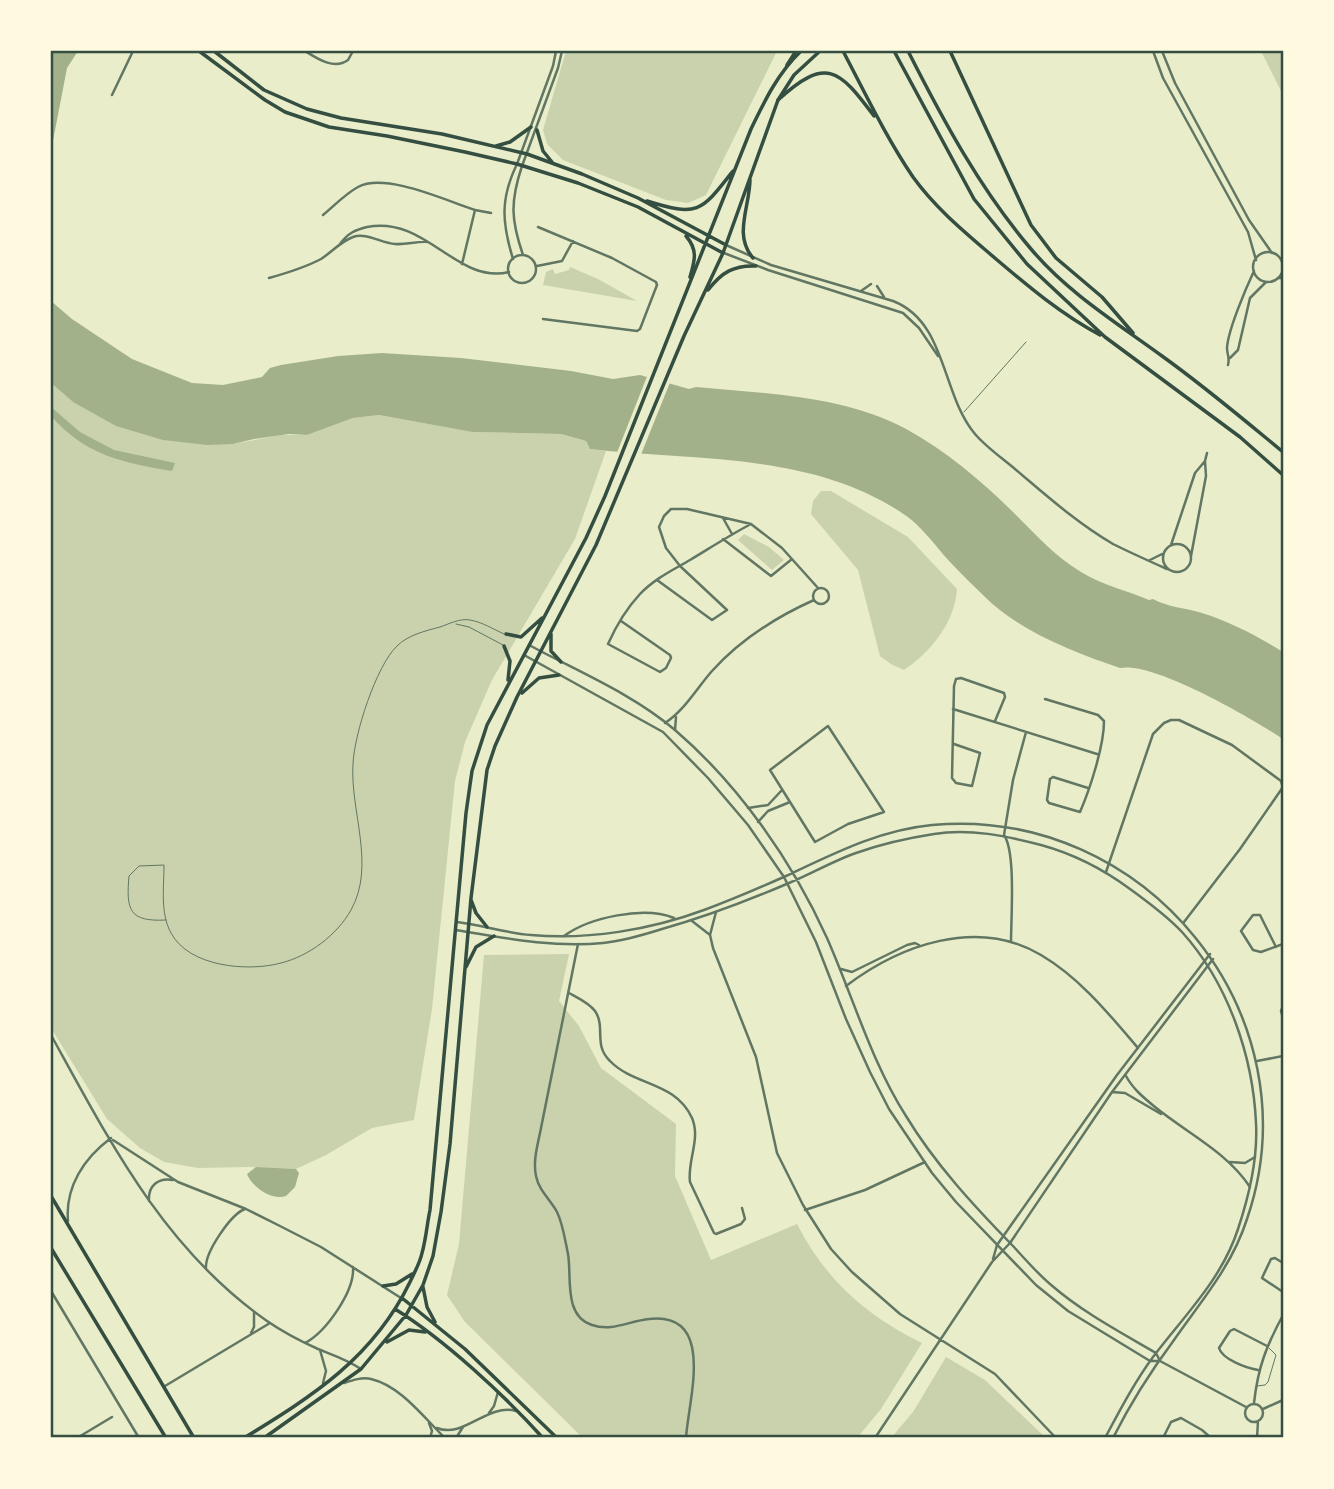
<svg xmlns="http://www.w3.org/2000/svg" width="1334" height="1489" font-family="'Asap Condensed',sans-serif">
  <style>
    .green { fill: #cad2ad }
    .water { fill: #a3b18a }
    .pier { fill: #e9edc9 }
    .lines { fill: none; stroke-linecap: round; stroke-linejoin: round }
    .service { stroke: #617663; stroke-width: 1 }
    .minor { stroke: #617663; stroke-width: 2.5 }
    .tertiary { stroke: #617663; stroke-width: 2.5 }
    .secondary { stroke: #344e41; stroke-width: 3.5 }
    .primary { stroke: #344e41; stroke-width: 3.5 }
    .neatline { fill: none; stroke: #344e41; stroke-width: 2.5 }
  </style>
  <rect width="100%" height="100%" fill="#e9edc9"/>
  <path class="green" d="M 566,51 L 777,51 L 706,195 L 688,203 L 666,200 L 563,160 L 547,144 L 543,130 Z
    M 1261,51 L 1283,51 L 1283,95 Z
    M 570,267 L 598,279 L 637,301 L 543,285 L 546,272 L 553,269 L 555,274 L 569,270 Z
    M 51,383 L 73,402 L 233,444 L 281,435 L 307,435 L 353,418 L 379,415 L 472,432 L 561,434 L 586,441 L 590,449 L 606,451 L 575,539 L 492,680 L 465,742 L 455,781 L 432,1009 L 414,1120 L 372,1128 L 326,1155 L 296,1169 L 249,1167 L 198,1168 L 164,1162 L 140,1148 L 107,1119 L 51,1028 Z
    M 821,491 L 831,491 L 908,537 L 957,589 C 955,622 931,652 904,670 L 891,664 L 880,656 L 858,570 L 811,514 L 813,501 Z
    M 744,534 L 769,547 L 784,560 L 772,570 L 738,540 Z
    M 569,954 L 559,1001 L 579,1026 L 601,1068 L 676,1124 L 675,1176 L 711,1260 L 797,1224 C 825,1279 866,1316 922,1343 L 881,1409 L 857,1438 L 583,1438 L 465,1322 L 447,1295 L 459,1244 L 484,955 Z
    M 946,1357 L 985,1380 L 1046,1438 L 891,1438 L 913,1412 Z"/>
  <path class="water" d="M 51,51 L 78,51 L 67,68 L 51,151 Z
    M 51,301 L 72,319 L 132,359 L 192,383 L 223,385 L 262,377 L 270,368 L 281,365 L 338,356 L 382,353 L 461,358 L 571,371 L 613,379 L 640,375 L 689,389 L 696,387 C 768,394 843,395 908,430 C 948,452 985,484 1017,516 C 1037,536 1056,557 1081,572 C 1102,585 1126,590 1149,600 L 1153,599 C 1167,607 1186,608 1202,613 C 1231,622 1257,636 1283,652 L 1283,739 C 1253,719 1154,661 1120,668 C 1075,653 1019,631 985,597 C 974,586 962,575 951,563 C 934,545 921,524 899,511 C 808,452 693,461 590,449 L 586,441 L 561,434 L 472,432 L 379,415 L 353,418 L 307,435 L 289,434 L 254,439 L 233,444 L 207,445 L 163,440 L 116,426 L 73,402 L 51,383 Z
    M 51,407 L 80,432 L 114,450 L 175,463 L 172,471 C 123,463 85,455 51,416 Z
    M 256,1167 L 296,1169 L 299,1173 L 295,1187 L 286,1196 C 272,1201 252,1187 247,1174 Z"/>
  <path class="pier" d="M 648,374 L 671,380 L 640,457 L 616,455 Z"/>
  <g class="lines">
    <path class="service" d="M 964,412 L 1026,342
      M 456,624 L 469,627 L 503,645
      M 166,920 C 129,922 126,910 129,876 L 139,866 L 164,865 C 164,887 160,913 171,933 C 189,967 248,972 281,963 C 309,956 337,935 351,910 C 376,865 350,812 353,764 C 354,735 376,666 397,646 C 408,635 425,631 440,627 C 449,624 460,618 470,620 C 482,622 493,629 504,634
      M 1257,1386 L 1265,1385 L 1268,1382 L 1276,1355 L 1269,1348"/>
    <path class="minor" d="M 305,51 C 318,59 334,70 348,60 L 353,51
      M 112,95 L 133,51
      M 522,166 C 510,202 511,220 523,255
      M 475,210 L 491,213
      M 323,215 C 334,206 345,194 358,187 C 385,172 447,201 475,210 L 462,264
      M 538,227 L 612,258 L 656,282 L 657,285 L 640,329 L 637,331 L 543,319
      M 340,244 C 348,233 355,230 367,227 C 426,215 457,285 509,272
      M508 269a14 14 0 1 1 28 0a14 14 0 1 1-28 0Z
      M 513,259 C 502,223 500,199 517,164
      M 1282,262 L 1283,263
      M 537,266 L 562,261 L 573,241
      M 269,278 C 287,273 304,268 321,259 C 332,252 340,242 353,237 C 366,232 381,243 395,244 C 406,245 417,241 428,242
      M 1278,278 L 1283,278
      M 723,518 L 732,534
      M 723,539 L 771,576 L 792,559
      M 657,580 L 712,620 L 727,610 L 680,566 L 666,548 L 659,527 L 664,516 L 671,509 L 687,509 L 751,524 L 782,548 L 818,588
      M813 596a8 8 0 1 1 16 0a8 8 0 1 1-16 0Z
      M 621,621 L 670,655 L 671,658 L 666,668 L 660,672 L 608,644 C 616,626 627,608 640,594 C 654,579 673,570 690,560 C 710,548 730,535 751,524
      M 1045,699 L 1098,715 L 1104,721 C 1104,746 1090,789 1080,812 L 1049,803 L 1047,800 L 1050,779 L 1053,777 L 1088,788
      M 953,709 L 1097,754
      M 665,723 C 684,711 697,688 712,671 C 740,640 776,617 814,600
      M 828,726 L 884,812 L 848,824 L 815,842 L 770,770 Z
      M 675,730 L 676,717
      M 954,744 L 980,753 L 972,786 L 956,783 L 952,778 L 954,686 L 956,679 L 961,678 L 1004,693 L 1005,697 L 995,721
      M 748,808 L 768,805 L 782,790
      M 758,822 L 768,811 L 790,802
      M 1106,872 L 1153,734 L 1164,723 L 1171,720 L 1179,720 L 1232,745 L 1281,781 L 1283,787 L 1240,849 L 1184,922
      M 716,912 L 710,935 L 713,948 L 756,1057 L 777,1153 L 803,1205 L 831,1249 L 852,1272 L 900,1314 L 995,1374 L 1056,1438
      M 692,921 L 710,935
      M 564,936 C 590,917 644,906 674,918
      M 1011,942 C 1011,918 1016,852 1004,835 L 1013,780 L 1026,732
      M 578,944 L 540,1133 C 537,1147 533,1162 536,1176 C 539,1191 550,1199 557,1212 C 563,1224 565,1240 568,1254 C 572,1276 563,1316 592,1325 C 612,1332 629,1321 649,1319 C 717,1311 688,1401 686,1438
      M 1276,947 L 1260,915 L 1253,915 L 1241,931 L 1253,950 L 1261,952 L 1283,944
      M 841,969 L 852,972 L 907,945 L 915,943 L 919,945
      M 846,986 C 900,945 977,917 1041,955 C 1080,978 1109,1014 1138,1048
      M 569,993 C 578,998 589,1003 595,1011 C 606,1027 593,1045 610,1061 C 634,1086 675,1081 692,1118 C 701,1139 687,1161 690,1182 L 714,1233 L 716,1234 L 741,1224 L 745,1219 L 742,1208
      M 1283,1006 L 1281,1011 L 1283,1018
      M 51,1035 C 110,1142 164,1249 267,1321 C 283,1332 300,1341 318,1349 C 333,1355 348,1360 361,1369
      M 1257,1061 L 1283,1056
      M 1126,1076 C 1133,1089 1144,1098 1155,1107 C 1187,1133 1227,1152 1250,1187
      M 1112,1092 L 1125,1093 L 1161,1114
      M 113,1140 L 178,1182 L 246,1209 L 278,1225 L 321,1247 L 401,1298
      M 1230,1162 L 1245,1163 L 1255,1157
      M 149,1201 C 148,1186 158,1177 173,1180
      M 805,1210 L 865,1190 L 925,1162
      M 68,1221 C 65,1187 84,1158 111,1138
      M 993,1259 L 997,1245 L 1117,1075 L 1210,954
      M 1283,1263 L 1275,1258 L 1271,1259 L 1262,1278 L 1283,1292
      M 206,1268 C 205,1252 231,1214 245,1209
      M 51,1291 L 139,1438
      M 251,1333 L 254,1327 L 254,1312
      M 305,1343 C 326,1332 355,1291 353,1267
      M 320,1350 L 326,1371 L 323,1383
      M 1160,1361 L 1246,1407
      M 1258,1370 C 1246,1368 1222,1359 1219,1348 L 1230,1331 L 1234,1329 L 1267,1346
      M 165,1386 L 270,1323
      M 1254,1403 C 1258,1367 1266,1347 1283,1315
      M1245 1413a9 9 0 1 1 18 0a9 9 0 1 1-18 0Z
      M 1263,1409 L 1283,1400
      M 489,1413 L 494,1406 L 498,1392
      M 429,1423 L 432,1431 L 430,1438
      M 437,1428 C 464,1439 487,1403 516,1411
      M 77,1438 L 112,1417
      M 456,1438 L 463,1427
      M 875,1438 L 992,1262 L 1010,1243 L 1112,1092 L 1213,959
      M 1163,1438 L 1171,1422 L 1181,1418 L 1202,1430 L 1211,1438
      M 1257,1438 L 1258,1421"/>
    <path class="tertiary" d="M 1153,51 L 1163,78 L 1248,232 L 1256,260
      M 1162,51 L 1175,83 L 1249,220 L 1272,253
      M 517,164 L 553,66 L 556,51
      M 522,166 L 558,68 L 562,51
      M 726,245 L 771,265 L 893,301 C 947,322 941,394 975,434 C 986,447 1002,458 1015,469 C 1047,496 1077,523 1113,544 C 1131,553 1149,561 1167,569
      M1253 267a15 15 0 1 1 30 0a15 15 0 1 1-30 0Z
      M 724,253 L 768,270 L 903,313 L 919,328 L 938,356
      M 877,286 L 884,297
      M 861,291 L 871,284
      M 1230,358 L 1238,350 L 1250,298 L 1266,282
      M 1228,365 C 1230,358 1227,354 1227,348 C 1228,330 1246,288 1254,271
      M1163 558a14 14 0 1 1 28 0a14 14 0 1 1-28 0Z
      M 1171,545 L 1195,473 L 1205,461
      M 1191,556 L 1206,476 L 1205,461 L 1207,453
      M 1150,560 L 1162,554
      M 529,645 C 577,671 633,694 675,730 C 739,785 792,861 827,938 C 853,997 871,1061 906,1116 C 935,1164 974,1206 1013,1246 C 1025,1259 1037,1273 1050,1284 C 1082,1312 1120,1332 1156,1353 L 1160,1361
      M 524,655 L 663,732 L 708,778 L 748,825 L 784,877 L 816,942 L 846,1019 L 870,1072 L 889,1109 L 932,1173 L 956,1202 L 1036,1285 L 1068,1311 L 1150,1361 L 1160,1361
      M 457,922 C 482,925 506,933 531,935 C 588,940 650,930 704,910 C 731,900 759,888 786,876 C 833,854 879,830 932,825 C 1145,805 1317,1015 1247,1219 C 1232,1266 1202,1300 1174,1340 C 1151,1371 1130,1404 1113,1438
      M 456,930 C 504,938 554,948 603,943 C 623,941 643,935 662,929 C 705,917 747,901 789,883 C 811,874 833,861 856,853 C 881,844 908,838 934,834 C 969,828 1007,836 1041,845 C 1074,854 1103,869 1130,889 C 1148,902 1167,916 1182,932 C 1228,983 1253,1056 1256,1123 C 1258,1158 1249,1196 1238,1229 C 1222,1279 1184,1316 1153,1357 C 1134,1383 1120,1410 1105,1438
      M 344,1383 C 353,1380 362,1377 371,1379 C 401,1386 424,1418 445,1438
      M 51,1432 L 53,1438"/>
    <path class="secondary" d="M 199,51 L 265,100 L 285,112 L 329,127 L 387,136 L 465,152 L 517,164 L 578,183 L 638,207 L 723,253
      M 214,51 L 264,90 L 307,109 L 341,118 L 442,134 L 527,154 L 582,174 L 638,198 L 726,245
      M 537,130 L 543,151 L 552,162
      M 496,146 L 510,142 L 531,127
      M 750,179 C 750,207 733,235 753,258
      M 647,201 C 698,217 701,212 733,171
      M 686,236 C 698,250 695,260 690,277
      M 708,290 C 722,272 734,265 756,266
      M 506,634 L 521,637 L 542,618
      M 551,634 L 551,651 L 561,662
      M 504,646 L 510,661 L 508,680
      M 522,693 L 539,678 L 559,675
      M 471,900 L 476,913 L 487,927
      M 466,967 L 476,947 L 494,936
      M 383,1286 L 396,1284 L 412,1274
      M 423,1287 L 427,1307 L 435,1322
      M 402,1298 L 465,1349 L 557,1438
      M 395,1309 C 445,1340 504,1395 543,1438
      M 387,1342 L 409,1330 L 425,1332
      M 244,1438 C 314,1395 373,1358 410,1282 C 414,1273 420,1263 422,1253 C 426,1239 427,1224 430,1210 L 466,813 L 472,771 L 487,725 L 586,538 L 605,496 L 751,129 C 765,100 778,73 801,51
      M 264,1438 L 361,1369 L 406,1315 L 423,1285 L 433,1256 L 441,1212 L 450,1144 L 471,898 L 487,770 L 495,746 L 517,697 L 596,545 L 684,336 L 723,253 L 778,100 L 794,75 L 820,51"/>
    <path class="primary" d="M 843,51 C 865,93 886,137 913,177 C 936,209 967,234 996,259 C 1029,287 1061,314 1100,335
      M 894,51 L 974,199 L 1027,264 L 1105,337 L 1240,437 L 1283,475
      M 908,51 C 943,120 980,189 1031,249 C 1068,293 1117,323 1162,356 C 1204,386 1243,419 1283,452
      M 950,51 L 1031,225 L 1056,258 L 1102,297 L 1133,333
      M 787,65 L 796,51
      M 778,100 C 826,56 839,69 874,116
      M 51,1196 L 194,1438
      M 51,1248 L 166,1438"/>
  </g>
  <rect width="1334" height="1489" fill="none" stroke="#fefae0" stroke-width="105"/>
  <rect x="52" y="52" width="1230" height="1384" class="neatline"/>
</svg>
